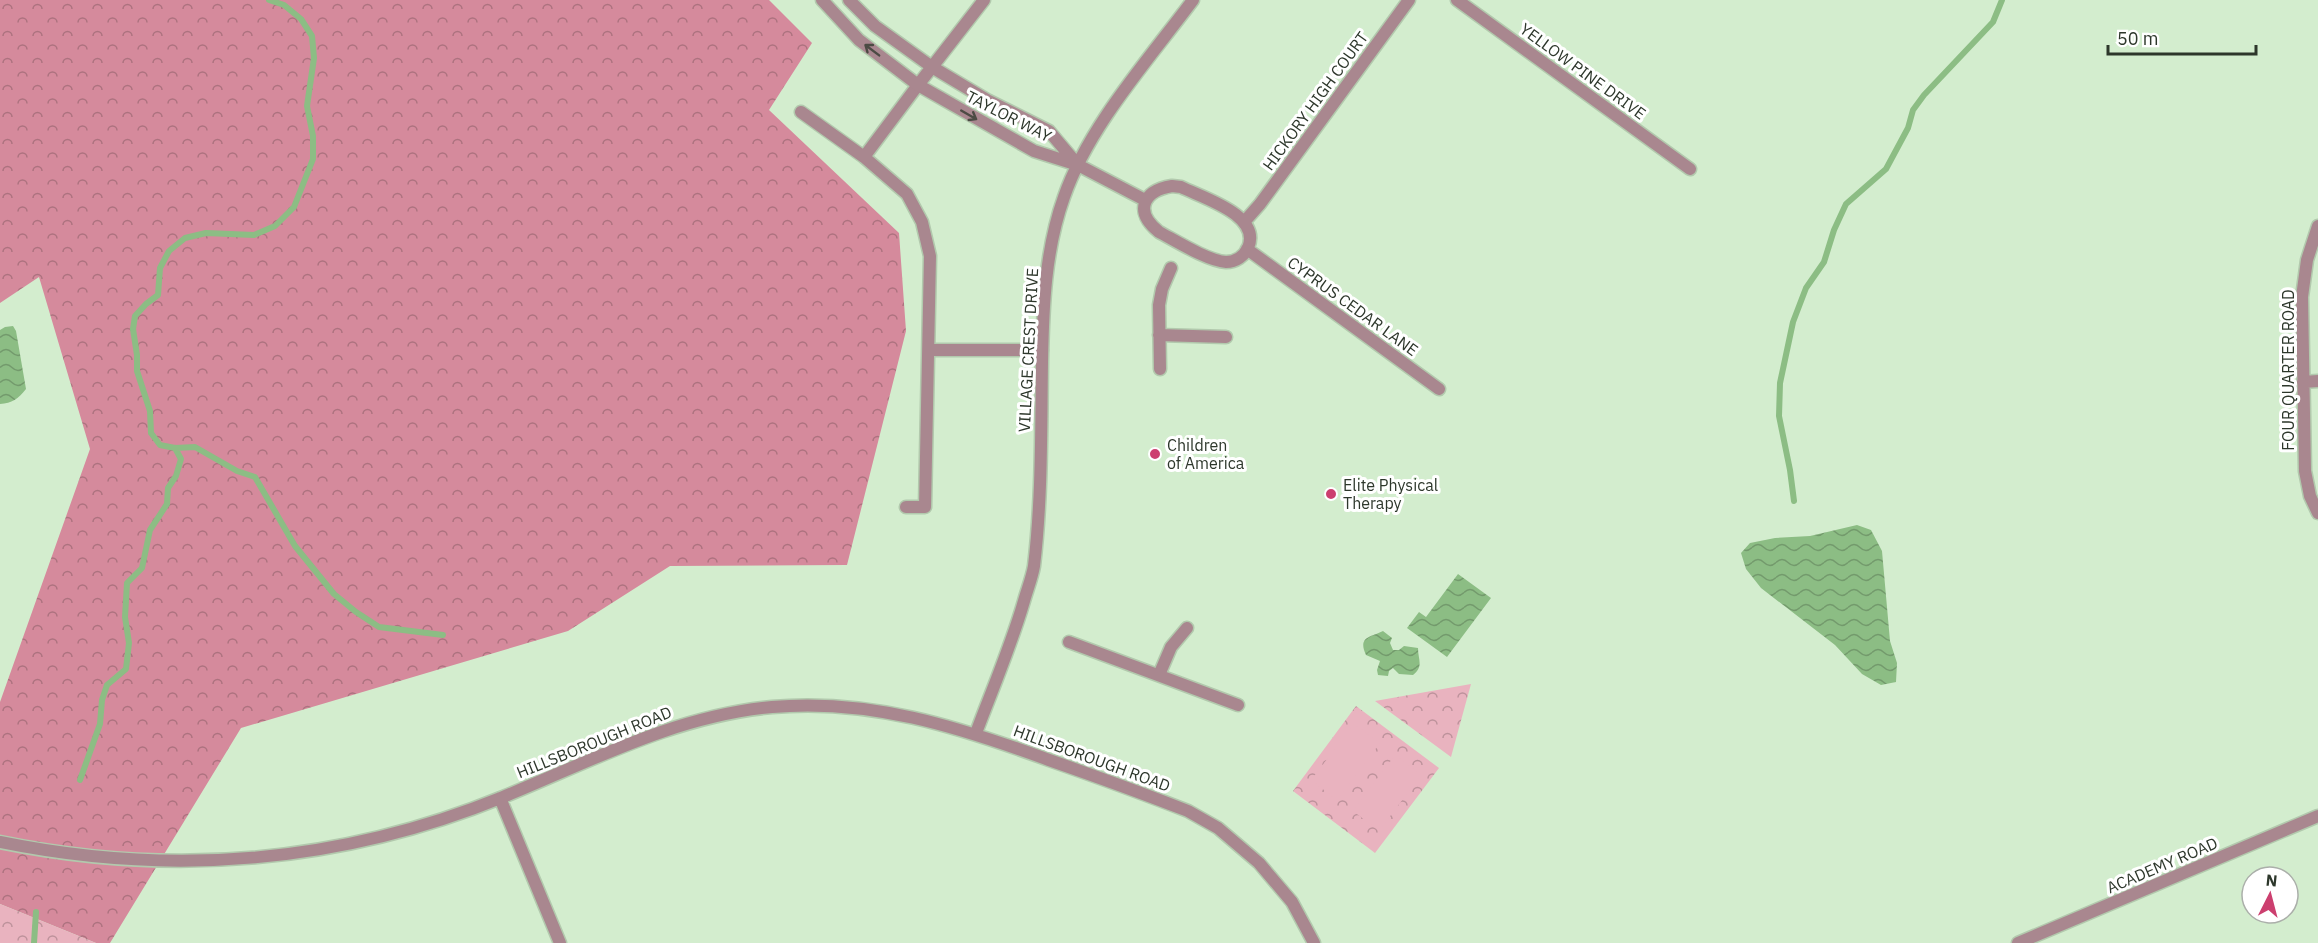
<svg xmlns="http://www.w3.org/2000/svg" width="2318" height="943" font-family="'IBM Plex Sans',sans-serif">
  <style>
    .forest { fill: url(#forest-crowns) }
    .park { fill: url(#park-crowns) }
    .garden { fill: #e9b3bf }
    .water { fill: url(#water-waves) }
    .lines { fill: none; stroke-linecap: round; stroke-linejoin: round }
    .stream { stroke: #8cbd84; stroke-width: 6 }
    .lane-casing { stroke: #b2c9ad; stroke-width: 15 }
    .street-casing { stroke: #b2c9ad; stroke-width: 15 }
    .lane { stroke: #a9878f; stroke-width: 12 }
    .street { stroke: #a9878f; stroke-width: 12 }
    .oneway { stroke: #4c4b44 }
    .poi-dot { fill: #cc3f6f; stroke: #fff; stroke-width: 2 }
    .labels { text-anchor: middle; stroke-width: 6; stroke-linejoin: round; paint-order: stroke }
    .street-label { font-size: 16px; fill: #2d372b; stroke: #fff }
    .poi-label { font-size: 16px; fill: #2d372b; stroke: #fff; text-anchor: start }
  </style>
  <defs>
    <pattern id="forest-crowns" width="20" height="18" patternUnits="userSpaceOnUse" patternTransform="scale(1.5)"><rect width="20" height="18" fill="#d58a9c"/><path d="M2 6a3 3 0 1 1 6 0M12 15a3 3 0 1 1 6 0" fill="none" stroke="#ad727f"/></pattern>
    <pattern id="park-crowns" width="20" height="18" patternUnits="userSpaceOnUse" patternTransform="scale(1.5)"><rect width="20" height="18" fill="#e9b3bf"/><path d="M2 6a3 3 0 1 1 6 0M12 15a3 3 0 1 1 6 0" fill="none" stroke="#bd929b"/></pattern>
    <pattern id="water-waves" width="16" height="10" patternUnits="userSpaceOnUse" patternTransform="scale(1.5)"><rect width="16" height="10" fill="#8cbd84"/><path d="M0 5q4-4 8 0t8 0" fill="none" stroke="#739a6c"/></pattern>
  </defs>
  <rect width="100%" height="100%" fill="#d3edce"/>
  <path class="forest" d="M 0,0 L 769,0 L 812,43 L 769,110 L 899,233 L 906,331 L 847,565 L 670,566 L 568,631 L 241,728 L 110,943 L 96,943 L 0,904 L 0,702 L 90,449 L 39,277 L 0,303 Z"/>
  <path class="park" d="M 1471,684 L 1451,757 L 1375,701 Z
    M 1356,706 L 1439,768 L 1375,853 L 1293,791 Z
    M 0,904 L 96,943 L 0,943 Z"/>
  <path class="garden" d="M 1354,724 L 1380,743 L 1337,800 L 1311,780 Z
    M 1395,755 L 1421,775 L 1379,831 L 1353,811 Z"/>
  <path class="water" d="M 13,326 L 16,331 L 26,389 C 18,399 12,403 0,404 L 0,330 L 5,327 Z
    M 1857,525 L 1871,530 L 1882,551 L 1890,641 L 1897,663 L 1896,682 L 1881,685 L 1862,674 L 1835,645 L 1761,588 L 1746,569 L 1741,553 L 1750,543 L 1775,538 L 1810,536 Z
    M 1458,574 L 1491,598 L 1447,657 L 1407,628 L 1419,612 L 1426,617 Z
    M 1383,631 L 1392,638 L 1390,643 L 1393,650 L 1399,650 L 1404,646 L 1418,648 C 1418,660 1424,666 1413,675 L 1399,674 L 1393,668 L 1389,671 L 1388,676 L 1378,675 L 1377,670 L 1380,661 L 1366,655 C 1357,636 1372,637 1383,631 Z"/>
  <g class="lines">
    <path class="stream" d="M 269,0 L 284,5 L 301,19 L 312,36 L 314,58 L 307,106 L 313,136 L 313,159 L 294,207 L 275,226 L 254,235 L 206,233 L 185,238 L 169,251 L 160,268 L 158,295 L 146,304 L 135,316 L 133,329 L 137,355 L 137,371 L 150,411 L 151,433 L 160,445 L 175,448 L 195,447 L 237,471 L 255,477 L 295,546 L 334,594 L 356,612 L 379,627 L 443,635
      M 1794,501 L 1790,470 L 1779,416 L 1780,383 L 1793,322 L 1806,288 L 1824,262 L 1834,230 L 1846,204 L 1886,169 L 1908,128 L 1913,110 L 1924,95 L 1993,22 L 2002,0
      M 80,780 L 100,724 L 102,700 L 107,685 L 126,669 L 129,643 L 125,617 L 127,583 L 142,568 L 150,530 L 167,504 L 168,488 L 176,476 L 181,459 L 175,448
      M 34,943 L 36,912"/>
    <defs>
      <path id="lane" d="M 801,112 L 864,157 L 907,194 L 922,222 L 930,256 L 925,507 L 906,507
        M 864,157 L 918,85
        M 1159,335 L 1226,337
        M 930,350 L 1042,350
        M 1160,369 L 1159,305 L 1162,289 L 1171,268
        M 1069,642 L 1238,705
        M 1159,675 L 1171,647 L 1187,628"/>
      <path id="street" d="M 822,0 L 859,40 L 918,85 L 1034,151 L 1078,165 L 1145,200
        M 849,0 L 875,26 L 932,67 L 987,100 L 1049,131 L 1077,164
        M 1457,0 L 1690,169
        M 918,85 L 984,0
        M 1172,186 L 1181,187 C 1203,198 1262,215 1248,248 C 1244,256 1236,262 1226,262 C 1208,261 1176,241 1159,232 C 1134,212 1142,191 1172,186 Z
        M 1245,221 L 1260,204 L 1409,0
        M 2318,226 L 2307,260 L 2302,297 L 2305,471 L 2310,496 L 2318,513
        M 1247,249 L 1439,389
        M 2303,382 L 2318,381
        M 976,733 C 992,690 1011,646 1024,601 C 1027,590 1032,578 1034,566 C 1042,499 1041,430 1042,362 C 1043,307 1045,250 1064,197 C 1088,127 1149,59 1193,0
        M 500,798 L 560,943
        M 0,842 C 171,877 341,863 503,797 C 591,761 675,716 772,707 C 869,698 959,727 1049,760 C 1095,776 1142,793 1188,811 L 1218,828 L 1259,863 L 1292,902 L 1314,943
        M 2018,943 L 2318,816"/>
    </defs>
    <use href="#lane" class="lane-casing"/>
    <use href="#street" class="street-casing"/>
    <use href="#lane" class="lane"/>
    <use href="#street" class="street"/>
  </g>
  <defs><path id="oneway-shaft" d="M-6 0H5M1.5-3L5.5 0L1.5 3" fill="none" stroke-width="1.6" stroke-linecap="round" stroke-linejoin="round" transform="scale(1.5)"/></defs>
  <g class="oneway">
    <use href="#oneway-shaft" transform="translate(872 50) rotate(-143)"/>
    <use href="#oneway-shaft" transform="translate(969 115) rotate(30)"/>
  </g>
  <g class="poi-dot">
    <circle cx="1155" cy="454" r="6"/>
    <circle cx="1331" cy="494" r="6"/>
  </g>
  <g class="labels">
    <g class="street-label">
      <text transform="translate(1583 71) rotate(36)" y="6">YELLOW PINE DRIVE</text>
      <text transform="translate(1315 101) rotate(-54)" y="6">HICKORY HIGH COURT</text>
      <text transform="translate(1009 116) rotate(27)" y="6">TAYLOR WAY</text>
      <text transform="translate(1353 306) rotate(36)" y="6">CYPRUS CEDAR LANE</text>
      <text transform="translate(1028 350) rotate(-87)" y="6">VILLAGE CREST DRIVE</text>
      <text transform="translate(2288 370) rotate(-90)" y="6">FOUR QUARTER ROAD</text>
      <text transform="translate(594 742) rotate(-22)" y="6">HILLSBOROUGH ROAD</text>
      <text transform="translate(1092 758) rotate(20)" y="6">HILLSBOROUGH ROAD</text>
      <text transform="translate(2162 865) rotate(-23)" y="6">ACADEMY ROAD</text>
    </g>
    <g class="poi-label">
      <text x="1167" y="451">Children<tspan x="1167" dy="18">of America</tspan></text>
      <text x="1343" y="491">Elite Physical<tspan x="1343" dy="18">Therapy</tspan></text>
    </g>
  </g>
  <g transform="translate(2270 895) rotate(6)"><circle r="28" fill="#ffffff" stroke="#abafaa" stroke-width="1.5"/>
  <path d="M0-4.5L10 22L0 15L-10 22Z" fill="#cc3f6f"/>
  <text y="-9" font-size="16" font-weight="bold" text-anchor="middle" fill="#2d372b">N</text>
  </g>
  <path d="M2108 45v9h148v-9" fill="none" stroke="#2d372b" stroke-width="3"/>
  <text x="2117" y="45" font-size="18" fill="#2d372b" stroke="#ffffff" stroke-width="4.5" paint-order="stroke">50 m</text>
</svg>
